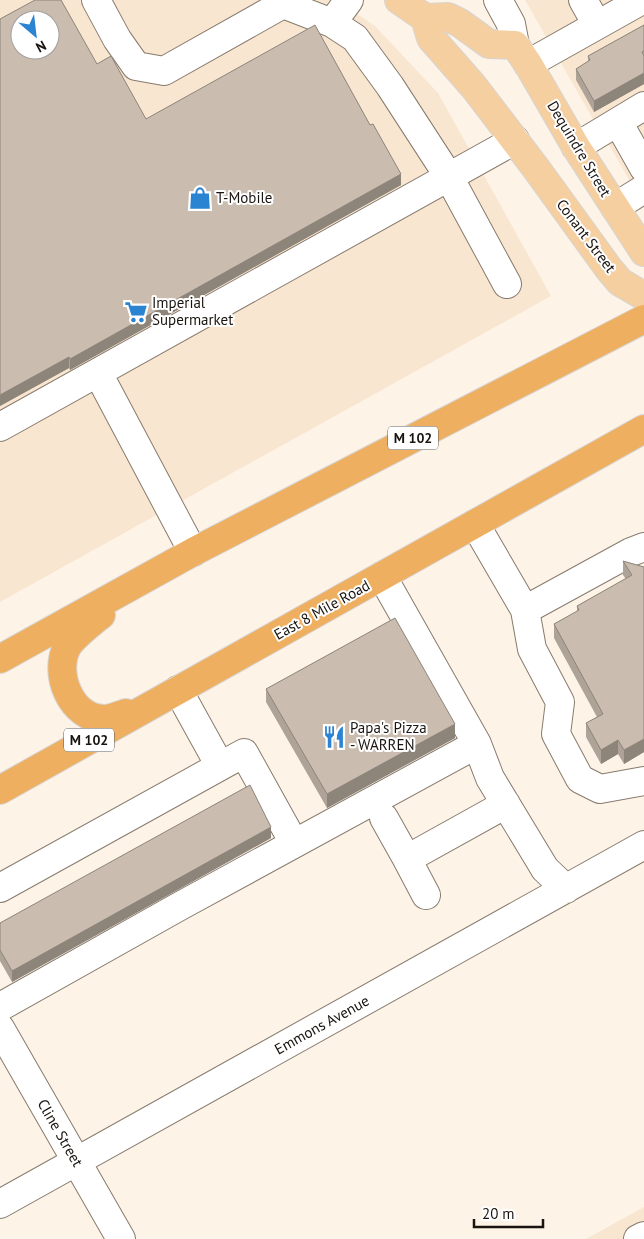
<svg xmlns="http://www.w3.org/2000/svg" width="644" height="1239" font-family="'PT Sans',sans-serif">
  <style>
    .built { fill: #f9e6d1; fill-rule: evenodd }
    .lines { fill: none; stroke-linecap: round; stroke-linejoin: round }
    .minor-casing { stroke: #877b6d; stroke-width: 30 }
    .major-casing { stroke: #d6d5d4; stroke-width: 30 }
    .highway-casing { stroke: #d6d5d4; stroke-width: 30 }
    .minor { stroke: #fff; stroke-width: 28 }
    .major { stroke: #f5cfa0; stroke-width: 28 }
    .highway { stroke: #efaf61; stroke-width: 28 }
    .wall { fill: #aea396 }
    .shaded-wall { fill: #8d847a }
    .building { fill: #cabdaf; stroke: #8d847a; fill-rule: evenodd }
    .labels { text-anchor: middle; stroke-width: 4; stroke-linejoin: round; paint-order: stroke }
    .shield { fill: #fff; stroke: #5e5a57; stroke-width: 1 }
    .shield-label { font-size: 14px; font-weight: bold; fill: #19140f }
    .street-label { font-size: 15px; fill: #19140f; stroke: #fff }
    .poi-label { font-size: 15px; fill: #19140f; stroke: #fff; text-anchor: start }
  </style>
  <rect width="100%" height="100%" fill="#fef3e7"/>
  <path class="built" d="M 0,0 L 337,0 L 375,26 L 438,93 L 551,296 L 0,602 ZM 20,20 L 50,20 L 50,50 L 20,50 Z
    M 525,0 L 644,0 L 644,100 L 598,128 Z
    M 644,113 L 644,206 L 604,136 Z
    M 644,1207 L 644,1239 L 586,1239 Z"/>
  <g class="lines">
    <defs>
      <path id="minor" d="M 96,0 L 117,39 L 136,66 L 164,71 L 283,4
        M 277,0 L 283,4 L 332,23 L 355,38 L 390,86 L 449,177 L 507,284
        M 498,0 L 511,24 L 515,45
        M 583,0 L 597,25
        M 332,23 L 349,0
        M 528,64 L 642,0
        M 618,122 L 644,168
        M 576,147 L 644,106
        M 615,207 L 644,189
        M 98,373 L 193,552
        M 0,427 L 515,140
        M 475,524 L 525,610 L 532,649 L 560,702 L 556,734 L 580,779 L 600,789 L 644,781
        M 382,576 L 477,744 L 490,778 L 545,869 L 566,889
        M 525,610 L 631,552 L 644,547
        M 178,690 L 220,766
        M 384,818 L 407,859
        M 0,888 L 244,753 L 294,843
        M 426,895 L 407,859 L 506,804
        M 0,1007 L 180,906 L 477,744
        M 0,1028 L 121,1239
        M 0,1204 L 644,845
        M 638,1239 L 644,1236"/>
      <path id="major" d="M 399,0 L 425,18 L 448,17 L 460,23 L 489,44 L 515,45 L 528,64 L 576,147 L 644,252
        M 425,18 L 431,38 L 474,87 L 535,167 L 609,269 L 620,282 L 644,296"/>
      <path id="highway" d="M 101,615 C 91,623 73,637 67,647 C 53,674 71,718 104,719 C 111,719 120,715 126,713
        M 0,659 L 193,552 L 644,319
        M 0,790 L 644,429"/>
    </defs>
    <use href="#minor" class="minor-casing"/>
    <use href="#major" class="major-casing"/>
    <use href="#highway" class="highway-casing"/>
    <use href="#minor" class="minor"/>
    <use href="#major" class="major"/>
    <use href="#highway" class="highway"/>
  </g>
  <path class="wall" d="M 644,25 L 644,84 L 594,112 L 576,80 L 576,69 L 588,62 L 588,56 Z
    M 97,64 L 146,119 L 401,185 L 70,370 L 69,368 L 0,406 Z
    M 623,561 L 644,567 L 644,752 L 624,764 L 618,754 L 601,764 L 586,737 L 586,723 L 597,717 L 554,638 L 554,624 L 577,612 L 577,606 L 626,579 L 623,575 Z
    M 266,689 L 455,738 L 327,808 L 266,702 Z
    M 271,838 L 12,982 L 0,961 L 0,923 Z"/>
  <path class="shaded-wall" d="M 644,73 L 644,84 L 594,112 L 594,101 Z
    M 401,174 L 401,185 L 70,370 L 70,359 Z
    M 69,357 L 69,368 L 0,406 L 0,395 Z
    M 455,724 L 455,738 L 327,808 L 327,794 Z
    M 644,739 L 644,752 L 624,764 L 624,750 Z
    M 618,740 L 618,754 L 601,764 L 601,750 Z
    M 271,827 L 271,838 L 12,982 L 12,971 Z"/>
  <path class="building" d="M 35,0 L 61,0 L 97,64 L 111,56 L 146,119 L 315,25 L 370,125 L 373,124 L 401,174 L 70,359 L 69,357 L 0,395 L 0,19 ZM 20,20 L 50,20 L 50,50 L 20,50 Z
    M 644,25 L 644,51 L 642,52 L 644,56 L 644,73 L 594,101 L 576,69 L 590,60 L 588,56 Z
    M 623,561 L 644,567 L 644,739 L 624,750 L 618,740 L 601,750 L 586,723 L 603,714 L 554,624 L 579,610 L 577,606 L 632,575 Z
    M 395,618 L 455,724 L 327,794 L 266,689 Z
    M 250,785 L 271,827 L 12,971 L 0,950 L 0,923 Z"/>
  <defs>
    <symbol id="shop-bare" viewBox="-9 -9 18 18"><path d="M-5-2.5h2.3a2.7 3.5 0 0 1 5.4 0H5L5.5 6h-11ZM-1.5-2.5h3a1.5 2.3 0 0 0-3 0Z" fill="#2b84d1" stroke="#fff" stroke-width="2.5" paint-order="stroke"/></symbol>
    <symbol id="supermarket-bare" viewBox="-9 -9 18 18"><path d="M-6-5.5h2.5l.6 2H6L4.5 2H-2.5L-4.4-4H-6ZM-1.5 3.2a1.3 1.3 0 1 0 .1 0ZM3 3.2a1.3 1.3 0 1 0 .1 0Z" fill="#2b84d1" stroke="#fff" stroke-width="2.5" paint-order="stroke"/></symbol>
    <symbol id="restaurant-bare" viewBox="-9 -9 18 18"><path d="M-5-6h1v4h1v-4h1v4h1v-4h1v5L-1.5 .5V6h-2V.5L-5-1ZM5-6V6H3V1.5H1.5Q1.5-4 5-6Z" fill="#2b84d1" stroke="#fff" stroke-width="2.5" paint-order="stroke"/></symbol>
  </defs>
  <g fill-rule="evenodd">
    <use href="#shop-bare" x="184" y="182" width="32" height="32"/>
    <use href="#supermarket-bare" x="120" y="296" width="32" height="32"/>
    <use href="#restaurant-bare" x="318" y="721" width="32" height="32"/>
  </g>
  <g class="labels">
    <g class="shield">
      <rect x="388" y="426.5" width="50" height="23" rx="4"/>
      <rect x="64" y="728.5" width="50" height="23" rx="4"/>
    </g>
    <g class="shield-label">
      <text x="413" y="443">M 102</text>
      <text x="89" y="745">M 102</text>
    </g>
    <g class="street-label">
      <text transform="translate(579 149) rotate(59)" y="5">Dequindre Street</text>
      <text transform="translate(586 236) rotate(53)" y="5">Conant Street</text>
      <text transform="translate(322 610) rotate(-29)" y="5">East 8 Mile Road</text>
      <text transform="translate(322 1025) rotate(-29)" y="5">Emmons Avenue</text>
      <text transform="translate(60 1133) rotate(60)" y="5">Cline Street</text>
    </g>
    <g class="poi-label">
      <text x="216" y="203">T-Mobile</text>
      <text x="152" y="308">Imperial<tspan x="152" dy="17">Supermarket</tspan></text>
      <text x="350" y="733">Papa's Pizza<tspan x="350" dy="17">- WARREN</tspan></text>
    </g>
  </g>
  <g transform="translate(35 35) rotate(152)"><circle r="24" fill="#ffffff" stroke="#a3a19f"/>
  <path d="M0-4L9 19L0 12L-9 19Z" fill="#2b84d1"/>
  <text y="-8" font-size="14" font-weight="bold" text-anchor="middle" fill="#19140f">N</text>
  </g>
  <path d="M474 1219v8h69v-8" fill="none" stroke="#19140f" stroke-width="2.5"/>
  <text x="482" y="1219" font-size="15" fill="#19140f" stroke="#ffffff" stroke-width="4" paint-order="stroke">20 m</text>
</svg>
